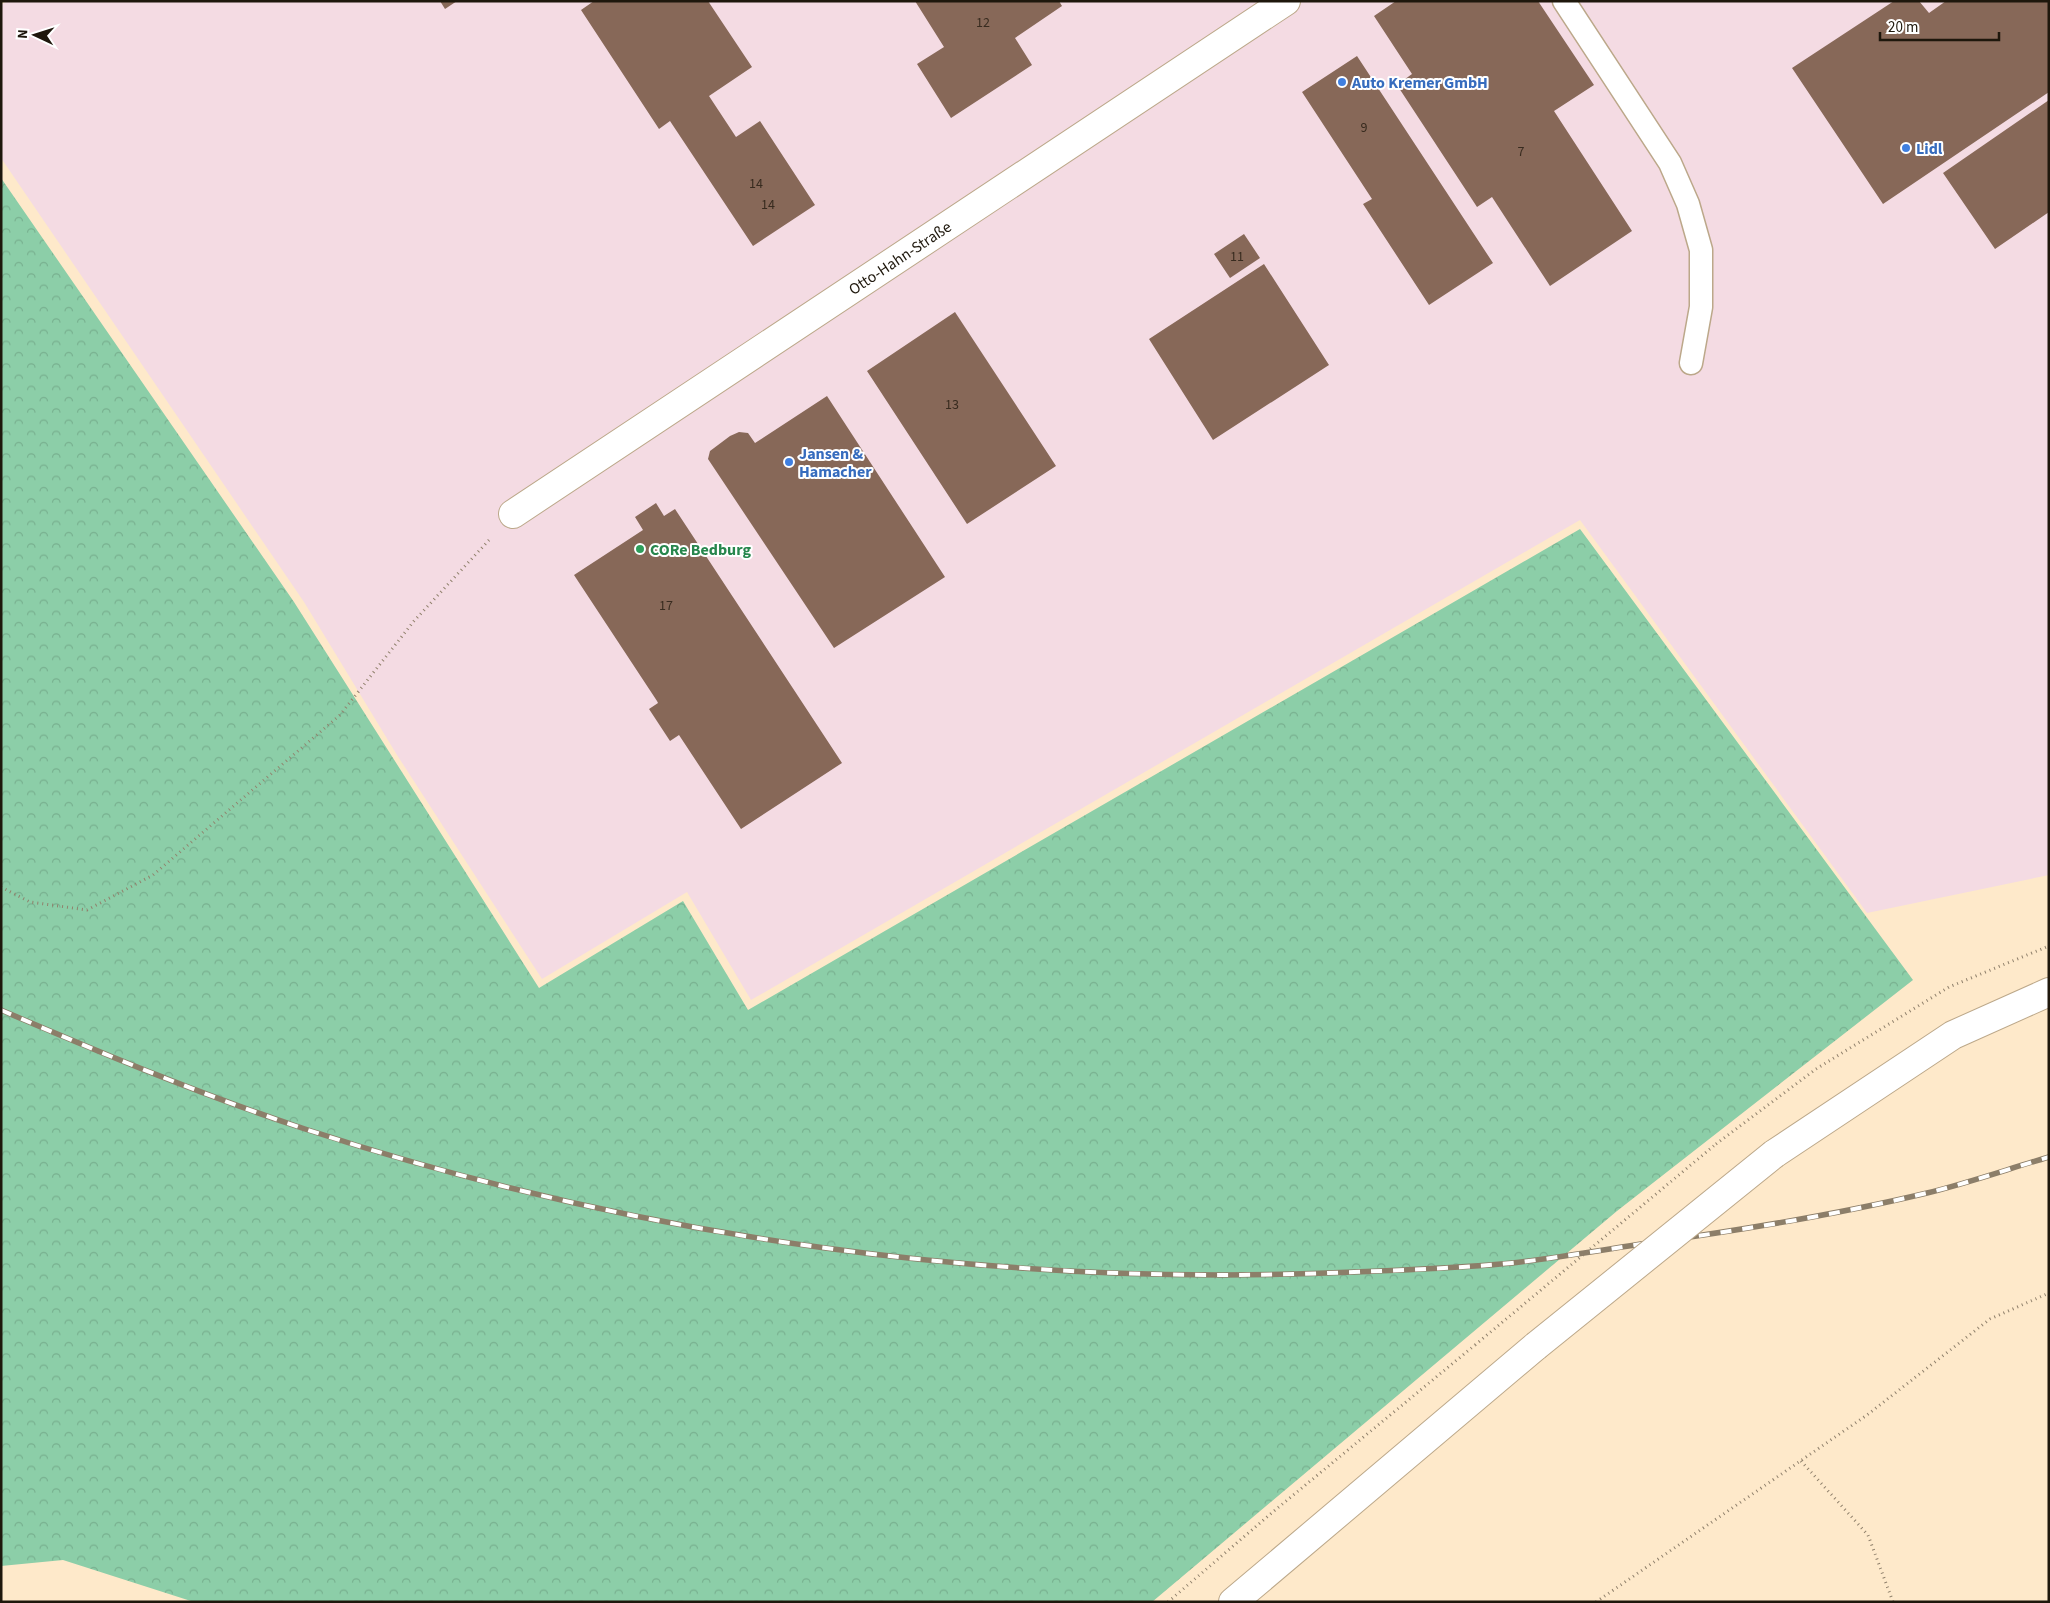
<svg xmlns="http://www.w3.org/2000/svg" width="2050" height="1603" font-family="'Source Sans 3',sans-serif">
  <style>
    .commercial { fill: #f4dbe3 }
    .forest { fill: url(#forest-crowns) }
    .building { fill: #876858 }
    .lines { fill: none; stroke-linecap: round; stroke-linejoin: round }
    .lane-casing { stroke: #bca88a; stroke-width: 25 }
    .street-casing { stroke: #bca88a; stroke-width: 30 }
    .secondary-casing { stroke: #bca88a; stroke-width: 30 }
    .path { stroke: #90816c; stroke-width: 3; stroke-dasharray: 1 4; stroke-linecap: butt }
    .lane { stroke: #fff; stroke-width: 22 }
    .street { stroke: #fff; stroke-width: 28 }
    .secondary { stroke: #fff; stroke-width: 28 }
    .rail-casing { stroke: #8c7e69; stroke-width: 5.5 }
    .rail { stroke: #fff; stroke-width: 4; stroke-dasharray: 11; stroke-linecap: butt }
    .secondary-bridge-casing { stroke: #bca88a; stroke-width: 30; stroke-linecap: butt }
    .path-bridge { stroke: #90816c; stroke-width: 3; stroke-dasharray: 1 4; stroke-linecap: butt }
    .secondary-bridge { stroke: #fff; stroke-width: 28 }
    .shop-dot { fill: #3f7fe0; stroke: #fff; stroke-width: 2 }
    .leisure-dot { fill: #2e9e5b; stroke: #fff; stroke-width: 2 }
    .labels { text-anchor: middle; stroke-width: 4; stroke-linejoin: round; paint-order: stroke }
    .number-label { font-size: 14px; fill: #382b1f }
    .shop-label { font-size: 16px; font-weight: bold; fill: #366cbe; stroke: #fff; text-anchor: start }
    .street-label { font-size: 16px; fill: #1e170c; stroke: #fff }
    .leisure-label { font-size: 16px; font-weight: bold; fill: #27864d; stroke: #fff; text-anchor: start }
  </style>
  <defs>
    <pattern id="forest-crowns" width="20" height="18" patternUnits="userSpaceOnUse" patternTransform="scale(1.25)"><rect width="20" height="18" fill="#8ccea8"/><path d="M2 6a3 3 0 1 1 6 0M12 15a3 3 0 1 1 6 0" fill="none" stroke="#78b08f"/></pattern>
  </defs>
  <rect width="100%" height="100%" fill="#fee9ca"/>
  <path class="commercial" d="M 7,1 L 2049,1 L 2049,875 L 1867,913 L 1580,520 L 751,1000 L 687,892 L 542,979 L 397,755 L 304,602 L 1,158 L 1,5 Z"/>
  <path class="forest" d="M 1,178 L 294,602 L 539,988 L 683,901 L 748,1010 L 1580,529 L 1913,980 L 1617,1211 L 1152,1602 L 194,1602 L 63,1560 L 1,1566 Z"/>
  <path class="building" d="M 440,1 L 457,1 L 445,9 Z
    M 594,1 L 708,1 L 752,67 L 709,96 L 736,137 L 760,121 L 815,205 L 753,246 L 670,121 L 659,129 L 581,10 Z
    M 915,1 L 1059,1 L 1062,6 L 1015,38 L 1032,65 L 951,118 L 917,64 L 944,47 Z
    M 1396,1 L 1538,1 L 1594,85 L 1554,111 L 1632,231 L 1550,286 L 1492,197 L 1477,207 L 1397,85 L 1412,74 L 1374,16 Z
    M 1894,1 L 1919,1 L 1929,13 L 1946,1 L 2049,1 L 2049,92 L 1883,204 L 1792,68 Z
    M 1357,56 L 1493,263 L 1429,305 L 1363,204 L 1372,199 L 1302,92 Z
    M 2049,100 L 2049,212 L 1995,249 L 1943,173 Z
    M 1244,234 L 1260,258 L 1230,278 L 1214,254 Z
    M 1264,264 L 1329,365 L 1213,440 L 1149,339 Z
    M 955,312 L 1056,466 L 967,524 L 867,371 Z
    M 827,396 L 945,577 L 834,648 L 708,459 L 710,451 L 730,436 L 739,432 L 748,433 L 755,443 Z
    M 656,503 L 664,516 L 675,509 L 842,763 L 741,829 L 679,735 L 670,741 L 649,709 L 658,703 L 657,701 L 574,575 L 643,530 L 635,517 Z"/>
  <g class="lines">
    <defs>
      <path id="lane" d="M 1564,1 L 1670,163 L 1688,204 L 1701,250 L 1701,307 L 1691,363"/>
      <g id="street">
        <path id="s1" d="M 513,514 L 1286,1"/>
      </g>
      <path id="secondary" d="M 1774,1154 L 1953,1035 L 2049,992
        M 1233,1602 L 1536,1346"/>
    </defs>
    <use href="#lane" class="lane-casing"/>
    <use href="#street" class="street-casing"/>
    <use href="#secondary" class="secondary-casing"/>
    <path class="path" d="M 1,887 L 30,902 L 87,910 L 153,875 L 340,715 L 414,621 L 491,538
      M 1716,1144 L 1816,1069 L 1949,987 L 2049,946
      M 1801,1461 L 1868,1535 L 1893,1602
      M 1168,1602 L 1274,1511 L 1475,1345
      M 1596,1602 L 1867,1415 L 1990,1319 L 2049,1293"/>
    <use href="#lane" class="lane"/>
    <use href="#street" class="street"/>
    <use href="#secondary" class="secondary"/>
    <defs>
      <path id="rail" d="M 1,1010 C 101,1053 202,1095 305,1129 C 641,1239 1002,1288 1354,1272 C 1407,1270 1460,1268 1512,1263 C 1557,1258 1602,1250 1648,1243 C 1742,1230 1835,1215 1927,1193 C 1968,1183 2008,1169 2049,1157"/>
    </defs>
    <use href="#rail" class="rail-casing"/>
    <use href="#rail" class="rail"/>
    <defs>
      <path id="secondary-bridge" d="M 1536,1346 L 1774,1154"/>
    </defs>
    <use href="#secondary-bridge" class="secondary-bridge-casing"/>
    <path class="path-bridge" d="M 1475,1345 L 1716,1144"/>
    <use href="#secondary-bridge" class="secondary-bridge"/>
  </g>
  <g class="shop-dot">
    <circle cx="1342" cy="82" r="5"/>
    <circle cx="1906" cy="148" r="5"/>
    <circle cx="789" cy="462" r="5"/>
  </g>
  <circle class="leisure-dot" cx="640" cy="549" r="5"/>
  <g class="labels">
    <g class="number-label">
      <text x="983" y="27">12</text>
      <text x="1364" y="132">9</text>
      <text x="1521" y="156">7</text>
      <text x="756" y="188">14</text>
      <text x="768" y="209">14</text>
      <text x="1237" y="261">11</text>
      <text x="952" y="409">13</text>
      <text x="666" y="610">17</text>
    </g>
    <g class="shop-label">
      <text x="1352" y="88">Auto Kremer GmbH</text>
      <text x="1916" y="154">Lidl</text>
      <text x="799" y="459">Jansen &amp;<tspan x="799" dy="18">Hamacher</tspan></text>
    </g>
    <g class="street-label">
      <text dy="6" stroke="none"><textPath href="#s1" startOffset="464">Otto-Hahn-Straße</textPath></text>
    </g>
    <g class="leisure-label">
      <text x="650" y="555">CORe Bedburg</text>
    </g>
  </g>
  <rect width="2050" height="1603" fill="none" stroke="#1e170c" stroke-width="5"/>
  <g transform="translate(35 35) rotate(274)" stroke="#ffffff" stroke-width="4" paint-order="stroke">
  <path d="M0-4L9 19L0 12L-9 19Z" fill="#1e170c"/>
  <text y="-8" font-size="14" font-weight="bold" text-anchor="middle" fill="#1e170c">N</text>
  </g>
  <path d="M1880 32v8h119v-8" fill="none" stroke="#1e170c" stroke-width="2.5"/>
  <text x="1888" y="32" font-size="15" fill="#1e170c" stroke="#ffffff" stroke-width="4" paint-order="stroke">20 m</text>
</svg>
